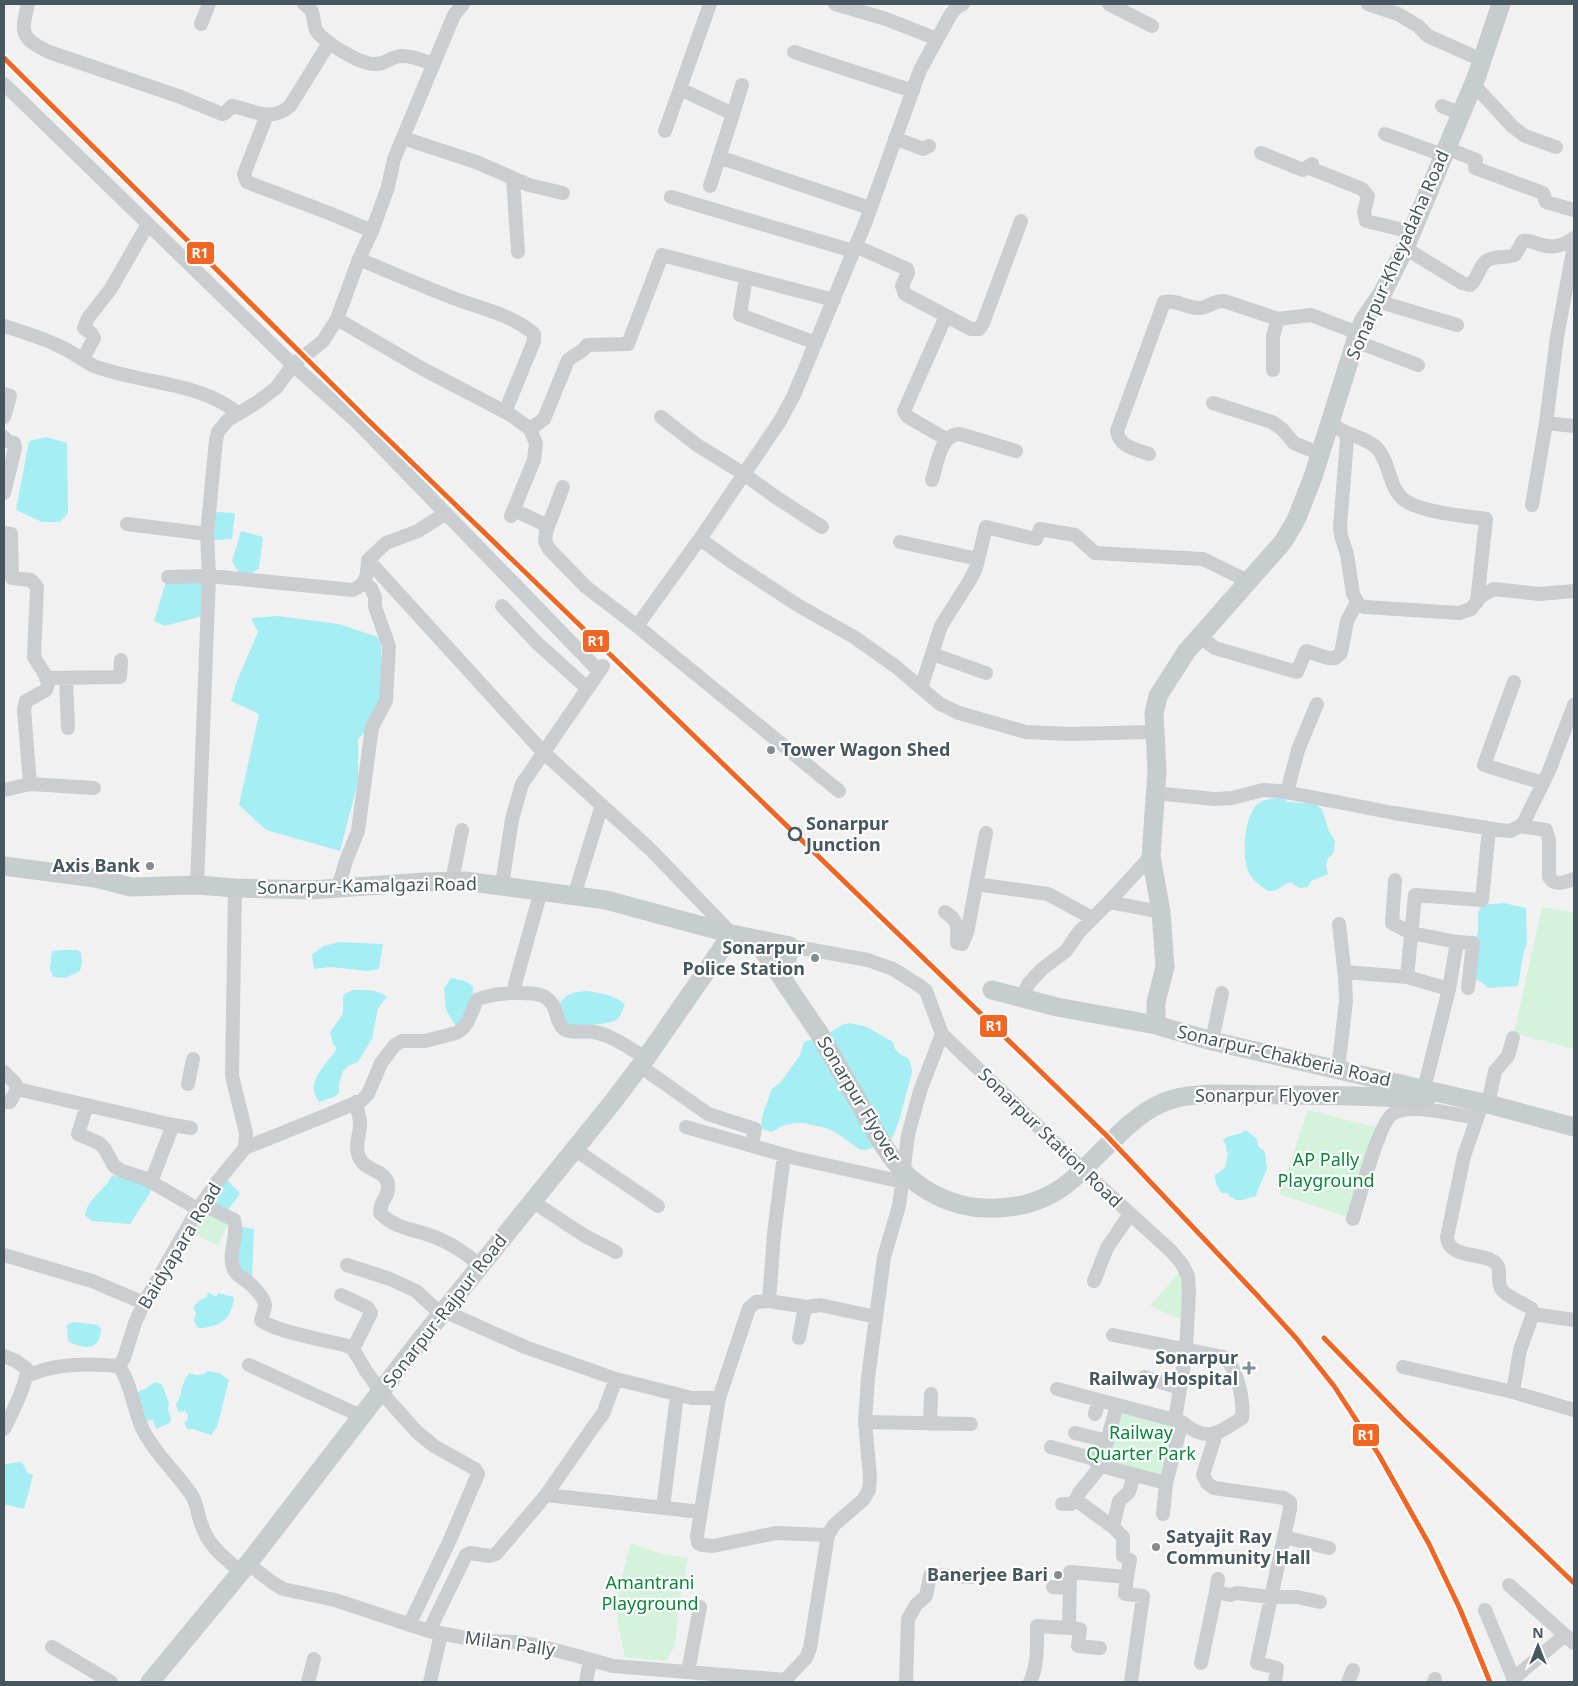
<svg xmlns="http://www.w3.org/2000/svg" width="1578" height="1686" font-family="'Noto Sans',sans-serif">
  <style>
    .green { fill: #d4f3dc }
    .water { fill: #a4eef4 }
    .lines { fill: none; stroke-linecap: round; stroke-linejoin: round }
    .minor { stroke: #caced1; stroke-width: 14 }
    .major { stroke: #c7cccf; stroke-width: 19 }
    .major-bridge { stroke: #c7cccf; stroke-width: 19 }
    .rail-1-casing { stroke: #fff; stroke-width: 9 }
    .rail-1 { stroke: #f26522; stroke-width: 5 }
    .poi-dot { fill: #828d93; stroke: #fff; stroke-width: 2 }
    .stop-dot { fill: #fff; stroke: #465760; stroke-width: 2.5 }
    .labels { text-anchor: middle; stroke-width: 4.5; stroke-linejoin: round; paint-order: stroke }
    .street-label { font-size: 18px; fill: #465760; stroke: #fff }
    .poi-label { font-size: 18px; font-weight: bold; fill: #465760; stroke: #fff; text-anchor: end }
    .stop-label { font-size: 18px; font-weight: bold; fill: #465760; stroke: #fff; text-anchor: start }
    .park-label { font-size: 18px; fill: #0d863b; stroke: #fff }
    .line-badge { stroke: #fff; stroke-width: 2 }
    .badge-label { font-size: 14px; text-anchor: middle; font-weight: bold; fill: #fff }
  </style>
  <rect width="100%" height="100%" fill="#f2f1f1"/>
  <path class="green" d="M 1542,907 L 1574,912 L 1574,1049 L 1514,1033 Z
    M 1308,1110 L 1378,1128 L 1350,1218 L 1279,1194 Z
    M 202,1204 L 230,1219 L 218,1246 L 186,1230 Z
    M 1182,1269 L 1184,1321 L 1150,1306 Z
    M 1119,1408 L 1178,1424 L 1164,1479 L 1104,1464 Z
    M 631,1543 L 662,1554 L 688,1558 L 678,1609 L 675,1646 L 666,1661 L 625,1657 L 617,1619 L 617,1593 Z"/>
  <path class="water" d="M 46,437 L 67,443 L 68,513 L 60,522 L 42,522 L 16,510 L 29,441 Z
    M 216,512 L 235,513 L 232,539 L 214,540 L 210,532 Z
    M 241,531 L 263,537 L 259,568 L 250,575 L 238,572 L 232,561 Z
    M 168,575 L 205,579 L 202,616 L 165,626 L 154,621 Z
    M 278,616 L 339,624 L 381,638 L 381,706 L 378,720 L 358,739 L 358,782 L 340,851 L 266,830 L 239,805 L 259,714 L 231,701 L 237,681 L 258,632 L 251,618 Z
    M 1285,797 L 1287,802 L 1315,804 L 1322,809 L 1329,832 L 1333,837 L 1335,842 L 1333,854 L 1328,858 L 1326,866 L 1328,874 L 1311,881 L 1308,887 L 1299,888 L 1290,882 C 1282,885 1278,892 1269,891 C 1263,889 1252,879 1249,873 C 1241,858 1244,813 1259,803 C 1266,798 1277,798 1285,797 Z
    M 1504,903 L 1526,908 L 1527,944 L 1524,951 L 1518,986 L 1488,988 L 1481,982 L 1472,978 L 1468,955 L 1478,933 L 1478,913 L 1482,905 Z
    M 339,942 L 383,944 L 379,969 L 368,971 L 330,967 L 314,969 L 312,954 L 324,946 Z
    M 63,950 L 77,950 L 81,952 L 82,963 L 80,971 L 65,978 L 53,977 L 50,968 L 52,951 Z
    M 451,978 L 465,981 L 473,986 L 473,993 L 463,1022 L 455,1025 L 446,1010 L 444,988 Z
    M 353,990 C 366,990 377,989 387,997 L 378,1008 L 372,1039 L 358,1062 L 348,1066 L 343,1071 L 339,1084 L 339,1093 L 334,1097 L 319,1102 C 318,1099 314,1094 314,1091 C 312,1074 330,1061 337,1048 L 333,1044 L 330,1032 L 343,1014 L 343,995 Z
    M 587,991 C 599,993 616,995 625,1005 C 623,1009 621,1015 618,1019 C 613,1024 576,1027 567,1027 L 559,1005 C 566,993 574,992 587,991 Z
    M 849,1023 L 867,1027 L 893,1042 C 894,1045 894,1048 896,1050 C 904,1061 910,1051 912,1072 L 899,1121 L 893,1136 L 888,1142 L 866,1150 L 859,1149 L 838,1134 L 826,1128 L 803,1123 L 794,1123 L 782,1126 L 772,1132 L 765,1130 L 761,1127 L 763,1113 L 772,1089 L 781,1082 L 800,1055 L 804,1042 L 826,1035 L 842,1025 Z
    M 1246,1130 L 1257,1139 L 1258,1146 L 1265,1152 L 1267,1169 L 1255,1197 C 1242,1198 1239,1206 1227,1193 L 1222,1193 C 1217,1187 1215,1183 1215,1175 L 1225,1168 L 1228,1153 L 1226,1150 L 1226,1145 L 1223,1140 C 1230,1134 1238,1136 1246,1130 Z
    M 112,1175 L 151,1187 L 150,1193 L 130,1224 L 92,1221 L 85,1215 C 88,1197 106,1190 112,1175 Z
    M 226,1177 C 229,1185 236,1187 240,1194 L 225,1214 L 208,1201 Z
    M 243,1227 L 254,1229 L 252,1277 L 239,1273 L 237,1245 L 238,1229 Z
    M 208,1292 L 216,1297 L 218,1293 L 234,1297 C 232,1319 220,1328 198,1328 L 194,1321 L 196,1313 L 193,1307 L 200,1300 L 207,1297 Z
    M 73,1322 L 98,1325 L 101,1328 C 101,1351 84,1350 68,1341 L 67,1325 Z
    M 208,1371 L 219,1373 L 229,1380 L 217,1427 L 211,1435 L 192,1429 L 187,1429 L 184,1422 L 187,1421 L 188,1415 L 185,1411 L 178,1412 L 176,1404 C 184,1393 180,1382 190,1373 C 195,1376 203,1376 208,1371 Z
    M 155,1382 L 162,1384 L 169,1403 L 168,1410 L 171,1419 L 170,1423 L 156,1429 L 153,1420 L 144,1421 L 137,1393 L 139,1391 L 145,1389 Z
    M 21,1462 L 25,1467 L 27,1473 L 33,1475 L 24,1509 L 4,1504 L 4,1464 Z"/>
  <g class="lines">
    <path class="minor" d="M 28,4 C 21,33 20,38 49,52 L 178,96 L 222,114 L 225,113 L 232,106 C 254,110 270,123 290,106 L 329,43
      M 304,4 C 317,12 311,17 316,30 C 319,36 327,41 332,45 C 345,53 367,68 382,63 C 389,61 395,55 403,56 C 413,56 424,61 433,64
      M 835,4 L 886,19 L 937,39
      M 1109,4 L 1152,26
      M 1368,4 L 1398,14 L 1418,26 L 1428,36 L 1482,60
      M 201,24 L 209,4
      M 794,52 L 913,91
      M 4,84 L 293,365 L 357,422 L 599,671
      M 1473,84 L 1513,127 L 1525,136 L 1556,147
      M 680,89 L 733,114 L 710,186
      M 1442,106 L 1461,114
      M 733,114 L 742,85
      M 267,115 L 244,174 L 247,182 L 329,213 L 372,231
      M 665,131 L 710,4
      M 1385,134 L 1443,155
      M 403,138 L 476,162 L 529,185 L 563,193
      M 895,138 L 923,149 L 929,146
      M 1446,148 L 1476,160 L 1475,168 L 1543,193 L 1546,202 L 1574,210
      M 1261,153 L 1303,170 L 1312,164 L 1312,169 L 1362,189 L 1368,196 L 1364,212 L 1366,221 L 1412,232
      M 719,157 L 870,208
      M 513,179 L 518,252
      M 671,197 L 853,251
      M 855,246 L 907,269 L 908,273 L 902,286 L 905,294 L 971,329 L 979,329 L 983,323 L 1021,221
      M 1405,248 L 1462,283 L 1470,285 C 1479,278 1479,263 1490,259 C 1498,256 1507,258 1515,255 L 1523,241 C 1529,240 1533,242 1539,244 C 1553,249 1562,246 1574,238
      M 359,259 C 392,273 424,287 456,299 C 482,309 513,315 534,334 L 534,341 L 505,412
      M 746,277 L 740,315 L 816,343
      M 1377,301 L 1457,325
      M 946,316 L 904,411 L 908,417 L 946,439
      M 337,319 L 423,369 L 511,415 L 530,429 L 536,443 L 534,460 L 511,516
      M 4,326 C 23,332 43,338 61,347 C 73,352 83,361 94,366 C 141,384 198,381 238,413
      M 1355,341 L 1418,365
      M 83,359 L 94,338 L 91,333 L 84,328 L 88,318 L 110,290 L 148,224
      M 1273,370 L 1273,336 L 1278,319
      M 4,394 L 10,396 L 4,417
      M 1213,403 L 1272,422 L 1282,429 L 1294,443 L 1320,454
      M 661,417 L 697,445 L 744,474 L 777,498 L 822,527
      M 1546,423 L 1557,337 L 1574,246
      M 1330,424 L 1345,432 L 1347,440 L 1340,526 L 1341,536 L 1347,554 L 1353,594 L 1359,605 L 1365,607 L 1459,613 L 1471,609 L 1481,596 L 1494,589 L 1539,594 L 1574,591
      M 530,429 L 544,419 L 568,360 L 583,350 L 587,345 L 628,344 L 662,255 L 834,300
      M 1345,432 C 1355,436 1369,440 1377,448 C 1390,462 1388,486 1403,499 C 1418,512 1465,516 1486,519 L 1477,602
      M 4,437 L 7,441 L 14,443 L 15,448 L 4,493
      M 1149,454 C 1136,449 1119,447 1117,431 L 1164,302 C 1176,299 1188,309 1200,308 C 1209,307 1215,300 1224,301 L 1278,319 L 1311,315 L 1358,333
      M 932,480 C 937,465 940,434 960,434 L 1016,451
      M 563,487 L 546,532 L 545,541 L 549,549 L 586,587 L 637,626 L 839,791
      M 1532,505 L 1546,423 L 1574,426
      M 514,510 L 548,526
      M 127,524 L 207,534
      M 4,533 L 11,534 L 12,578 L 31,580 L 37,587 L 34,657 L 46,676 L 48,683 L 46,690 L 26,701 L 24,709 L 30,784
      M 700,539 L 732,562 L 799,606 L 854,637 L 895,666 L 940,704 L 959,713 L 1026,732 L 1069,734 L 1154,732
      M 900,542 L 978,559
      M 368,560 L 543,752 L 650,849 L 731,933
      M 168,577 L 209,576 L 353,590 C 368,583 367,574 368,560 L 386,543 L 418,531 L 446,513
      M 502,606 L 537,643 L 587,688
      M 637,626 L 704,533 L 780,421 L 794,395 L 866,221 L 920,70 L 951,14 L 957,7 L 963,4
      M 1200,637 L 1215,648 L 1297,672 L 1306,651 L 1328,658 L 1335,658 L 1341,653 L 1347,621 L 1357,602
      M 932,654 L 986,673
      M 46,678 L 120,677 L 121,660
      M 66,678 L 68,728
      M 1514,682 L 1484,765 L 1543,783
      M 921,688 L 941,626 L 970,580 L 976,568 L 986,527 L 1036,539 L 1040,529 L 1075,535 L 1095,553 L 1203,559 L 1248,581
      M 4,790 L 30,784 L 94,788
      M 1287,792 L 1298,750 L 1317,704
      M 1155,793 L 1214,799 L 1232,798 L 1263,790 L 1280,791 L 1394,813 L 1499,830 L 1511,831 L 1523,824 L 1549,771 L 1574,705
      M 1520,826 L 1546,830 L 1549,840 L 1549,877 C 1555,887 1565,882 1574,879
      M 1395,880 L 1392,923 L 1411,933 L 1457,942 L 1449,989
      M 452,881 L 462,830
      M 976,884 L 1048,894 L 1092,918
      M 197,885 L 209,576 L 207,534 L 216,440 L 218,432 L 228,420 L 256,403 L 276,388 L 293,365 L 323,341 L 337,319 L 359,259 L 372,231 L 388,187 L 394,159 L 454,15 L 463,4
      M 502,885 L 512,819 L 522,784 L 603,666
      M 235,888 L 232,1076 L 246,1133 L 245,1148 L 217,1182 L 198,1209 L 144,1303 L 135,1323 L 124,1358 L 119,1366 C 132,1385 133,1409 143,1430 C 155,1454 176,1472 191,1494 C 198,1504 197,1515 202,1526 C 209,1547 225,1558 241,1572
      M 338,888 L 346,861 L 358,831 L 372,727 L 386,701 L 389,646 L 375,607 L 375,597 L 371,588 L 364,582
      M 574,896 L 602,805
      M 1109,902 L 1161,912
      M 945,912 C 959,921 958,928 957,943 L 962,944 L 967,933 L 986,833
      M 1457,942 L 1473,943 L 1468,988
      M 790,946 L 868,960 L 893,969 L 920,986 L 926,991 L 942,1034 L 1102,1188 L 1171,1251 L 1182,1264 L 1188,1276 L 1189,1292 L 1186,1351 L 1175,1420
      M 1344,972 L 1407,977 L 1449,989 L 1424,1089
      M 1407,977 L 1415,895 L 1482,900 L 1489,829
      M 516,993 L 515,984 L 541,891
      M 1021,998 L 1029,983 L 1042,969 L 1066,951 L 1079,932 L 1109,902 L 1151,856
      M 1212,1041 L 1222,993
      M 640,1066 L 708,1114 L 755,1129 L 752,1146
      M 1338,1070 L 1346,1001 L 1345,977 L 1339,924
      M 4,1072 L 15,1083 L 17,1089
      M 188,1084 L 193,1059
      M 4,1102 L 10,1102 L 17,1089 L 173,1125 L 191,1128
      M 356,1102 C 357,1109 359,1115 360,1121 C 361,1134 353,1146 360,1159 C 366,1171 385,1170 388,1184 C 390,1196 380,1200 380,1213 C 392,1226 409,1229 426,1234 C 443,1239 468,1253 479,1266
      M 1488,1104 L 1495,1071 L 1508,1056 L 1513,1038
      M 87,1105 L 78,1134 L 99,1143 L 105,1149 L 114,1166 L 122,1171 L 144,1178 L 198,1209
      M 1480,1110 L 1464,1156 L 1447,1237 C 1448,1257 1477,1253 1491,1260 C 1506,1267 1494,1280 1502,1290 C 1509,1298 1523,1303 1532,1309 L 1533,1314 L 1520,1350 L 1513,1392 L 1574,1410
      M 686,1127 L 795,1158 L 903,1182
      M 245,1148 L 327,1115 L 362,1100 L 368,1094 L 371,1087 L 381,1063 L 395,1045 L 402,1041 L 425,1041 L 456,1033 L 462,1029 L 467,1023 L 477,1000 C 490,993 526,991 541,995 C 546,997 550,1001 553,1005 C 557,1012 557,1024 564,1029 C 572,1034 586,1030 594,1032 C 612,1035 630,1049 646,1058
      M 574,1149 L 658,1206
      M 784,1155 L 774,1234 L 769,1301 L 807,1307
      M 151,1182 L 173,1125
      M 532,1201 L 585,1236 L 616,1252
      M 202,1204 L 234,1220 C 239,1235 228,1252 233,1267 C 235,1276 243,1277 249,1283 C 254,1287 265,1299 265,1305 C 265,1310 262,1315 261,1320 C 273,1331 327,1341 345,1345 L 353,1349 L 366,1371 L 381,1392 L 417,1432 L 434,1446 L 475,1469 L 478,1474 L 449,1542 L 409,1625
      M 1353,1219 C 1359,1200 1379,1120 1394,1113 C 1414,1103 1455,1115 1477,1118
      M 4,1255 L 92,1281 L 144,1303
      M 347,1265 L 390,1279 L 416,1291 L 441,1314
      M 1094,1281 L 1107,1248 L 1130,1214
      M 341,1295 L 367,1307 L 371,1313 L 353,1349
      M 444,1311 L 525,1347 L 616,1379 L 692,1398 L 719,1398 L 749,1308 L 756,1302 L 769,1301
      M 1533,1314 L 1574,1320
      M 799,1338 L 804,1312 L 807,1307 L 820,1305 L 876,1317
      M 4,1356 L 16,1361 L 27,1369 C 27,1383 11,1416 4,1429
      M 249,1365 L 361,1416
      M 1403,1367 L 1513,1392
      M 27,1376 C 54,1363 89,1363 119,1366
      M 1144,1377 L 1180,1388
      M 1057,1389 L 1182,1422 C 1207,1443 1217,1434 1242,1418 C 1244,1401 1238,1369 1224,1357 L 1113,1335
      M 719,1398 L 697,1536 L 698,1543 L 702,1545 L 713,1546 L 776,1533 L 828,1535
      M 1095,1414 L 1099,1400
      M 865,1422 L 971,1424
      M 930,1424 L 931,1394
      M 1075,1433 L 1107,1441 L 1117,1405
      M 1216,1434 L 1203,1475 L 1207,1483 L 1214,1488 L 1284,1498 L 1290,1502 L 1290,1509 L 1257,1663 L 1277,1668 L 1275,1682
      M 1051,1447 L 1091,1458 L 1101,1466 L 1166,1483
      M 546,1495 L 701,1512
      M 1062,1504 L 1071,1504 L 1076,1500
      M 663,1508 L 677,1395
      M 1163,1514 L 1166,1483 L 1182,1422
      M 1113,1527 L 1119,1501 L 1129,1492 L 1134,1475
      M 1284,1537 L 1329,1548
      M 248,1564 L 273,1583 L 283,1589 L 335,1600 L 429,1631 L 482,1641 L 515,1642 L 536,1645 L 574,1655 L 613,1666 L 785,1680
      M 1127,1577 L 1125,1594 L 1143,1596 L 1131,1682
      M 1509,1585 L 1574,1643
      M 1053,1587 L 1070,1588
      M 1216,1592 L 1218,1579
      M 1485,1610 L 1515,1682
      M 1069,1628 L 1080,1629 L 1078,1646 L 1100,1648
      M 429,1631 L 466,1555 L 470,1553 L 489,1556 L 496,1554 L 546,1495 L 596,1423 L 603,1414 L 616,1379
      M 52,1647 L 111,1682
      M 1201,1663 L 1216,1592 L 1230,1595 L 1237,1593 L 1270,1597 L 1297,1597 L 1320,1602
      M 688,1672 L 700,1607
      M 1513,1679 L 1565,1635
      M 308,1682 L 314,1659
      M 430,1682 L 441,1634
      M 586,1682 L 590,1660
      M 786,1682 L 785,1680 L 806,1658 L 810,1648 L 828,1535 L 834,1525 L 863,1500 L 869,1490 L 870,1476 L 865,1422 L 868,1378 L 884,1257 L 899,1206 L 908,1135 L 920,1091 L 942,1034
      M 906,1682 L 908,1619 L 916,1605 L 926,1596 L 930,1576 L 935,1575 L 972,1577
      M 1030,1682 C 1038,1666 1037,1644 1037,1626 L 1069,1628 L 1070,1572 L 1127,1577 L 1130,1560 L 1123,1556 L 1123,1537 L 1113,1527 L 1076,1500 L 1079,1493 L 1101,1466 L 1107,1441
      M 1348,1682 L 1353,1670
      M 1434,1682 L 1435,1679"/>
    <path class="major" d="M 4,866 L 95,878 L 131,887 L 197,885 L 235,888 L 310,890 L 425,882 L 465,881 L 606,900 L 732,934 L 790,946 L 783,979
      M 756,940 L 819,1033
      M 992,990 L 1057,1007 L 1156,1025 L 1212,1041 L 1488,1104 L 1574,1127
      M 1156,1025 L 1156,1002 L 1165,967 L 1161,912 L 1151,856 L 1157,771 L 1154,713 L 1158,696 L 1186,652 L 1283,542 L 1296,520 L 1313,477 L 1358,333 L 1364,320 L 1383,292 L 1405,248 L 1476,78 L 1501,4
      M 1354,1096 L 1426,1099
      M 150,1682 L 250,1561 L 418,1343 L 612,1103 L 646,1058 L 732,934"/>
    <path class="major-bridge" d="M 819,1033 C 833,1058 847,1082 861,1106 C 870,1123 879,1140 890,1155 C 914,1190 955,1211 998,1208 C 1026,1207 1053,1197 1074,1178 C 1098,1157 1131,1116 1160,1104 C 1176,1096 1194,1095 1212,1094 L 1354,1096"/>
    <defs>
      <path id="rail-1" d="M 4,58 L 367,419 L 1106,1135 L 1256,1294 L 1296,1338 L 1334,1386 L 1379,1455 L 1429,1544 L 1460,1609 L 1490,1682
        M 1324,1338 L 1403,1419 L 1574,1583"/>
    </defs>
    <use href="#rail-1" class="rail-1-casing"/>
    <use href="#rail-1" class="rail-1"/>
  </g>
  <g class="poi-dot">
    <circle cx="771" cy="750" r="5"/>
    <circle cx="150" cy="866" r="5"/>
    <circle cx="815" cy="958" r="5"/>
    <path d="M1246.5 1360.5h5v5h5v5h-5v5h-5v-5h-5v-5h5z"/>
    <circle cx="1156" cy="1547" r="5"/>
    <circle cx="1058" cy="1575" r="5"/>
  </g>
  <circle class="stop-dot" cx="795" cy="834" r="6"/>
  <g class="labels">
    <g class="street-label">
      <text transform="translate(1398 255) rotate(-66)" y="6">Sonarpur-Kheyadaha Road</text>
      <text transform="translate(367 886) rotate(-1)" y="6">Sonarpur-Kamalgazi Road</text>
      <text transform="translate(1284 1056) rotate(13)" y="6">Sonarpur-Chakberia Road</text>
      <text x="1267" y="1102">Sonarpur Flyover</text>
      <text transform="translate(859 1100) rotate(59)" y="6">Sonarpur Flyover</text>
      <text transform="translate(1050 1138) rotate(44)" y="6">Sonarpur Station Road</text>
      <text transform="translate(180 1246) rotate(-59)" y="6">Baidyapara Road</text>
      <text transform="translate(445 1311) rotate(-52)" y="6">Sonarpur-Rajpur Road</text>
      <text transform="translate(510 1644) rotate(8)" y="6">Milan Pally</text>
    </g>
    <g class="poi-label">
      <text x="781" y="756" text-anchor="start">Tower Wagon Shed</text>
      <text x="140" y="872">Axis Bank</text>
      <text x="805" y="954">Sonarpur<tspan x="805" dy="21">Police Station</tspan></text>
      <text x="1238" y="1364">Sonarpur<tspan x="1238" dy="21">Railway Hospital</tspan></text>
      <text x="1166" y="1543" text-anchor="start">Satyajit Ray<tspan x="1166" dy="21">Community Hall</tspan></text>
      <text x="1048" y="1581">Banerjee Bari</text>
    </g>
    <g class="stop-label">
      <text x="806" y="830">Sonarpur<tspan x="806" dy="21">Junction</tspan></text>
    </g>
    <g class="park-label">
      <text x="1326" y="1166">AP Pally<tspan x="1326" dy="21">Playground</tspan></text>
      <text x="1141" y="1439">Railway<tspan x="1141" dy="21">Quarter Park</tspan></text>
      <text x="650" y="1589">Amantrani<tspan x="650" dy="21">Playground</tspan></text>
    </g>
  </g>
  <g class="line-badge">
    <rect x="186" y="241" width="29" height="24" rx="5" fill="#f26522"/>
    <rect x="582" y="629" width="28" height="24" rx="5" fill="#f26522"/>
    <rect x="979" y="1014" width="29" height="24" rx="5" fill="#f26522"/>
    <rect x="1352" y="1423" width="28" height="24" rx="5" fill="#f26522"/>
  </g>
  <g class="badge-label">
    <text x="200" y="258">R1</text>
    <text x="596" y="646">R1</text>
    <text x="994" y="1031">R1</text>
    <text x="1366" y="1440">R1</text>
  </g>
  <rect width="1578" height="1686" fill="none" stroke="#465760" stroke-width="10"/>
  <g transform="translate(1538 1646)" stroke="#ffffff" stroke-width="4" paint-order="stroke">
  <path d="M0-4L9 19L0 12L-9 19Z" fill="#465760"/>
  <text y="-8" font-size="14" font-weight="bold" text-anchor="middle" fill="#465760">N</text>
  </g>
</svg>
